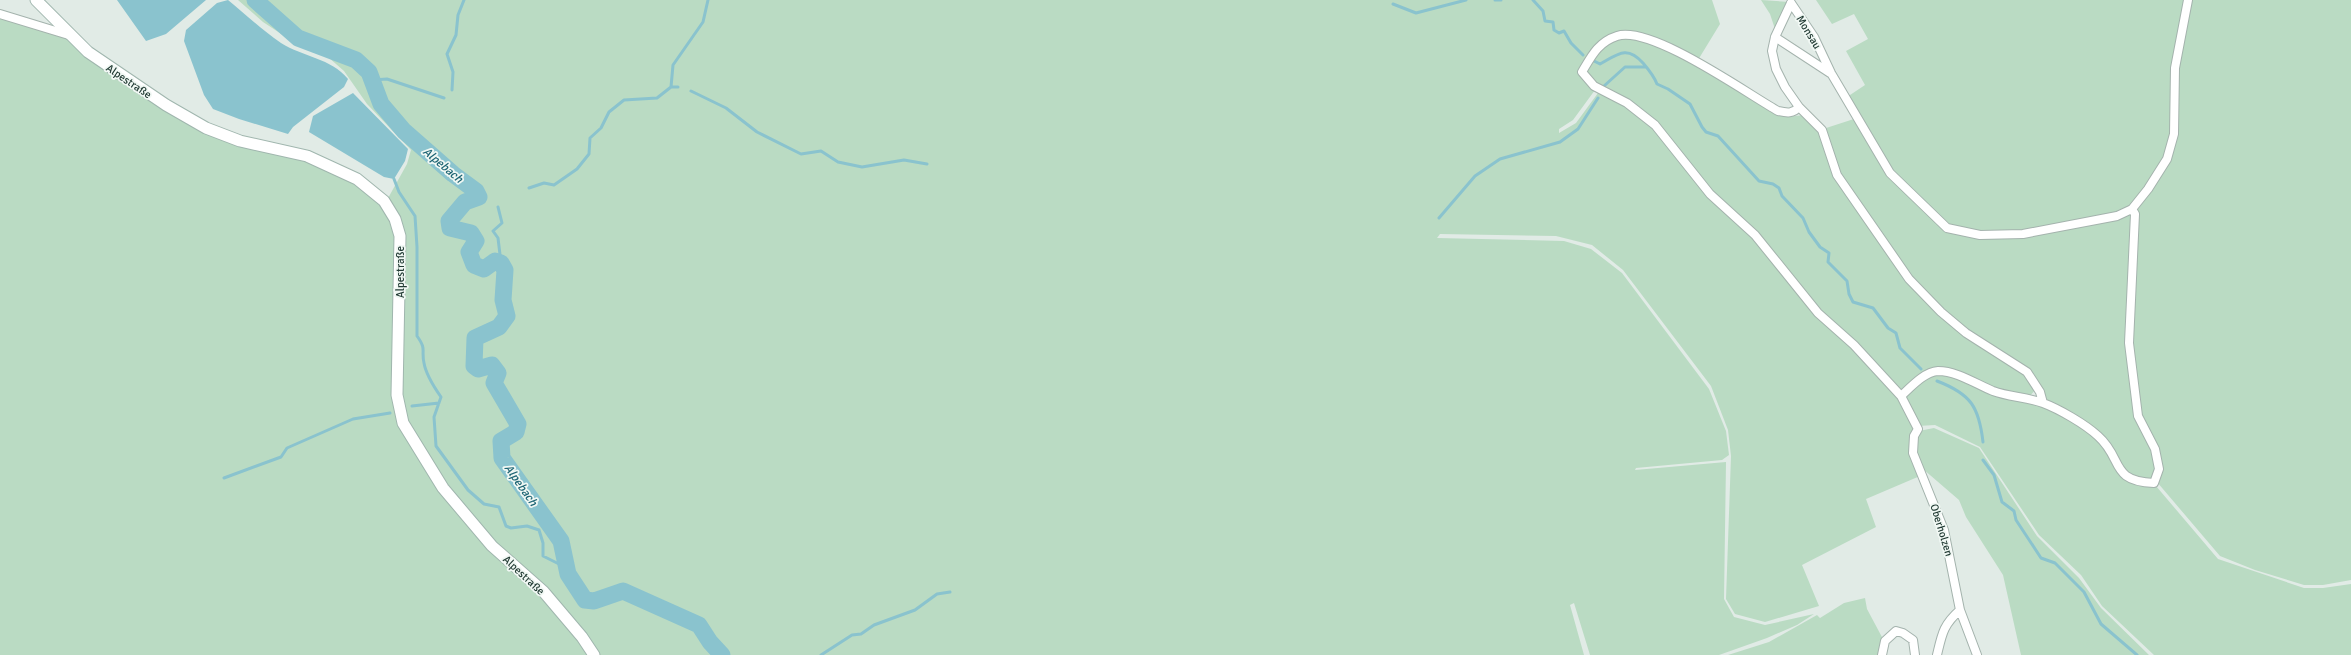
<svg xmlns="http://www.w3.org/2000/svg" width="2351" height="655" font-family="Signika,sans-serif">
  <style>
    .green { fill: #badbc3 }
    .water { fill: #8ac3ce }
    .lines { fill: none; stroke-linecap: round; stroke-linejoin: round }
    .stream { stroke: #8ac3ce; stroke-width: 3 }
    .river { stroke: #8ac3ce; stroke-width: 17 }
    .minor-casing { stroke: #a4b3ad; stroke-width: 10 }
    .secondary-casing { stroke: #a0b6ae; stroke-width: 13 }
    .minor { stroke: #fff; stroke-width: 8 }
    .secondary { stroke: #fff; stroke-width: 11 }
    .labels { text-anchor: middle; stroke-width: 3.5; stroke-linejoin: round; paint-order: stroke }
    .street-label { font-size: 11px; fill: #223b34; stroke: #f1f8f4 }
    .water-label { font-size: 12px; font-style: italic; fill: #1e6574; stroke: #f1f8f4 }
  </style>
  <rect width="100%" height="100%" fill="#e1ebe6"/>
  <path class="green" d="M 238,0 L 1712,0 L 1720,24 L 1698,60 L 1684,51 L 1617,34 L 1580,72 L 1595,90 L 1573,120 L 1559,129 L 1559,133 L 1576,123 L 1598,93 L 1626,105 L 1653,126 L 1709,195 L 1754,235 L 1792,283 L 1900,398 L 1916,428 L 1913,435 L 1920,476 L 1866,499 L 1876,527 L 1802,565 L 1819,606 L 1765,622 L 1735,614 L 1726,599 L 1731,456 L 1728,430 L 1711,386 L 1623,270 L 1592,245 L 1556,236 L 1440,234 L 1437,238 L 1564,241 L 1591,249 L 1622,273 L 1709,389 L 1726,431 L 1729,455 L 1722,460 L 1636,468 L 1635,470 L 1726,462 L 1724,599 L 1734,617 L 1765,625 L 1814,614 L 1797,625 L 1767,638 L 1719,655 L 1590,655 L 1574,603 L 1570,605 L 1584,655 L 599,655 L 445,486 L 405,422 L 400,397 L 405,254 L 387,200 L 407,164 L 411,150 L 367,104 L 344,71 L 328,57 L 292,41 L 263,22 Z
    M 1761,0 L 1789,2 L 1776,32 L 1770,14 Z
    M 1816,0 L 2351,0 L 2351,580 L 2323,585 L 2304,585 L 2255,570 L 2220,556 L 2157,482 L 2125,474 L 2100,434 L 2044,402 L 2036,389 L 2029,397 L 2006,392 L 1957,373 L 1917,377 L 1902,389 L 1898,389 L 1820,311 L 1711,193 L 1669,140 L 1600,87 L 1584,73 C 1593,59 1600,45 1617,38 C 1646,27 1748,97 1776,114 L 1787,117 L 1804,115 L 1823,129 L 1857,118 L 1847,97 L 1865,85 L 1846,51 L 1868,39 L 1854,14 L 1832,24 Z
    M 0,16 L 70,37 L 204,130 L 306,158 L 357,182 L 384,205 L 396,237 L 392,396 L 439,489 L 540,593 L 591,655 L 0,655 Z
    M 1939,374 L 2043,405 C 2059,413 2086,427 2098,440 C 2123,467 2110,485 2156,486 L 2218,559 L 2304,588 L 2323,588 L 2351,584 L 2351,655 L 2154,655 L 2102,606 L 2081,575 L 2039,535 L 1980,447 L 1935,425 L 1918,426 L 1904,396 L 1926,377 Z
    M 1934,428 L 1979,448 L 2037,536 L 2079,578 L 2101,608 L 2149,655 L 2021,655 L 2003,575 L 1966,517 L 1959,500 L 1923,469 L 1916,451 L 1916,437 L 1919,431 Z
    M 1865,598 L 1867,609 L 1883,639 L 1879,655 L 1728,655 L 1769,642 L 1817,615 L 1820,618 L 1844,603 Z"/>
  <path class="water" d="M 117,0 L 206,0 L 166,34 L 146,41 Z
    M 228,0 C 245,14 262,30 281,43 C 303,57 331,58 348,79 L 344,87 L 293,127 L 288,134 L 239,119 L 213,109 L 204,95 L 184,41 L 186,30 L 217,3 Z
    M 353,93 L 408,149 L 405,161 L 394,179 L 384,177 L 309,132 L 313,116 Z"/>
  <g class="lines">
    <path class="stream" d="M 1495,0 L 1501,0
      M 1533,0 L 1543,11 L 1545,21 L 1553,22 L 1554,30 L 1559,33 L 1564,31 L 1571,43 L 1583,55
      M 1393,4 L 1416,13 L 1466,0
      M 1594,61 L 1600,64 C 1618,54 1627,45 1643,63 C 1649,70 1654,76 1657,84 L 1668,89 L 1690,104 L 1702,127 L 1706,132 L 1718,136 L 1759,181 L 1773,184 L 1779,188 L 1782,196 L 1803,218 L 1809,232 L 1820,247 L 1829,253 L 1828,262 L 1847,281 L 1849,294 L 1853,302 L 1873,308 L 1888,328 L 1896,333 L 1900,348 L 1921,369
      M 373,80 L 387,79 L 444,98
      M 1604,86 L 1625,67 L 1646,67
      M 671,87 L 678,87
      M 452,90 L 453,72 L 447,54 L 456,35 L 458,15 L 464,0
      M 691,91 L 726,108 L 757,132 L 801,154 L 821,151 L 838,162 L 862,167 L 904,160 L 927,164
      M 394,179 L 399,192 L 415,216 L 417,247 L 417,336 C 427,350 421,349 424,363 C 426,375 434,387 441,397 L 434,417 L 436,446 L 468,490 L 484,504 L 499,507 L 506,526 L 511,528 L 527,526 L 539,530 L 543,543 L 543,556 L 567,568
      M 529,188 L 544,183 L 554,185 L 577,169 L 589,154 L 590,138 L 601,128 L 609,112 L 624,100 L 657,98 L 671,87 L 673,65 L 703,22 L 708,0
      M 498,207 L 502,223 L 493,231 L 498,238 L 501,263
      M 1439,218 L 1475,176 L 1500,159 L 1560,142 L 1578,129 L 1598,98
      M 1937,381 C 1971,394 1979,407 1983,442
      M 412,406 L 439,403
      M 1983,460 L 1994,475 L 2002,502 L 2014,511 L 2016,520 L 2041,558 L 2055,563 L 2084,592 L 2101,624 L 2137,655
      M 224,478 L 281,457 L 287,448 L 353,419 L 390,413
      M 821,655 L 852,635 L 861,634 L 874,625 L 915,610 L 937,594 L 950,592"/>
    <path class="river" d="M 255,0 L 298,38 L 356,60 L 369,72 L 381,104 L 404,131 L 453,174 L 476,191 L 479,197 L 465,202 L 449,221 L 450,228 L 471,233 L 476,241 L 469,252 L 474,265 L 484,269 L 495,261 L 501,263 L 505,270 L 503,300 L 507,316 L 499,327 L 475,338 L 474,366 L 478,369 L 492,365 L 498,373 L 494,383 L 518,424 L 516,432 L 501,441 L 502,458 L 561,541 L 568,574 L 585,600 L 594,601 L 623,591 L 699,625 L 710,642 L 722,655"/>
    <defs>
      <path id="minor" d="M 1791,3 L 1814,37 L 1831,73 L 1890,173 L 1947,228 L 1980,235 L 2023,234 L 2117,216 L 2132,209 L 2148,189 L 2167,159 L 2174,134 L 2175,68 L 2188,0
        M 1791,3 L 1775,37 L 1772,51 L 1776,69 L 1785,87 L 1799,107 L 1822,130 L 1837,175 L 1909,279 L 1941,312 L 1966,333 L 2027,372 L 2040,392 L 2043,403
        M 0,14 L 72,36
        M 1775,37 L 1830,73
        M 1799,107 C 1793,114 1787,113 1778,111 C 1746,93 1651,25 1617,36 C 1598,42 1591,57 1582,72 L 1594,86 L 1627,103 L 1655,125 L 1710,194 L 1755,235 L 1818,313 L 1854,345 L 1901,396 L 1918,429 L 1914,436 L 1913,453 L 1944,530 L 1960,610 L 1977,655
        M 1901,396 C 1911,387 1924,372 1938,371 C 1957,371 1976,384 1993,391 C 2009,397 2027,397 2043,403 C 2059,409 2085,424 2098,436 C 2124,459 2109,481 2154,483 L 2159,469 L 2155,449 L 2138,416 L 2129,343 L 2135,214 L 2132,209
        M 1882,655 L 1885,641 L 1896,631 L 1903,633 L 1913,640 L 1915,655
        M 1937,655 C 1942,634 1943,625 1960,610"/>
      <path id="secondary" d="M 36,0 L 88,52 L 166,105 L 206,128 L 240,141 L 307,156 L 357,179 L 384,201 L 395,219 L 400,236 L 397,395 L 403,423 L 443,488 L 492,546 L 543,591 L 582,637 L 594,655"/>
    </defs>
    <use href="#minor" class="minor-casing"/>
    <use href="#secondary" class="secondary-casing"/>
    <use href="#minor" class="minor"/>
    <use href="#secondary" class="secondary"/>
  </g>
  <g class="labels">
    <g class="street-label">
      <text transform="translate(1809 32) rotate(59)" y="4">Monsau</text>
      <text transform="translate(129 81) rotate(34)" y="4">Alpestraße</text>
      <text transform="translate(400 272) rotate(-90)" y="4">Alpestraße</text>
      <text transform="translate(1942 530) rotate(73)" y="4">Oberholzen</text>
      <text transform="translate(524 575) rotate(43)" y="4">Alpestraße</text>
    </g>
    <g class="water-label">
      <text transform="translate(443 165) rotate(40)" y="4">Alpebach</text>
      <text transform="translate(521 485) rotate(55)" y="4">Alpebach</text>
    </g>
  </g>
</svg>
